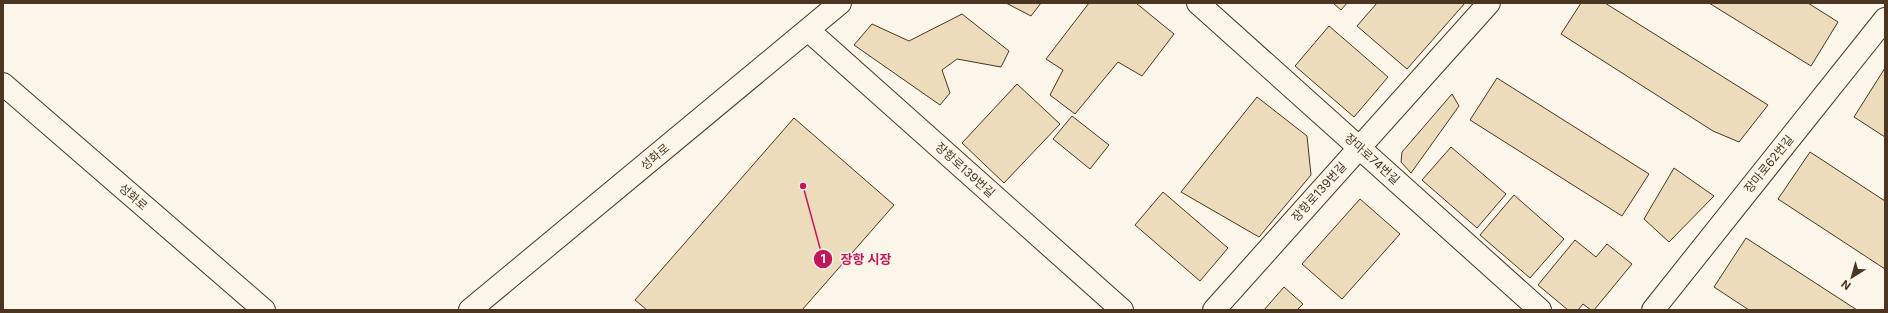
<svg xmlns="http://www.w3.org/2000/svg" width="1888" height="313" font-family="Inter,'Noto Sans KR',sans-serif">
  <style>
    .building { fill: #ecdcbc; stroke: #4a3520 }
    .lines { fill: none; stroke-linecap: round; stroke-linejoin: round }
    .street-casing { stroke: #4a3520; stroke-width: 24 }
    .secondary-casing { stroke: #4a3520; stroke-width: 24 }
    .street { stroke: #fbf6e9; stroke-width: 22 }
    .secondary { stroke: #fbf6e9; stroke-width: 22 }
    .labels { text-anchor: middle; stroke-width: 3; stroke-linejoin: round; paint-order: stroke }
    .street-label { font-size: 12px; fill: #4a3520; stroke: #fbf6e9 }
    .leader { fill: none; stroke: #c2185b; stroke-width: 1.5 }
    .callout-dot { fill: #c2185b; stroke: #fbf6e9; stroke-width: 1.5 }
    .mark-label { font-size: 12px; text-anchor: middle; font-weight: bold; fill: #fff }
    .callout-label { font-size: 13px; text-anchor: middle; font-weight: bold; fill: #c2185b; stroke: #fbf6e9; stroke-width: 3; stroke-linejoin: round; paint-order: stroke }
  </style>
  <rect width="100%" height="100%" fill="#fbf6e9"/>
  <path class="building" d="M 1006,3 L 1041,3 L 1031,16 Z
    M 1089,3 L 1136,3 L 1174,34 L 1142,76 L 1118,62 L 1075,114 L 1050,95 L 1063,70 L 1046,59 Z
    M 1333,3 L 1347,3 L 1341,10 Z
    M 1377,3 L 1465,3 L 1407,69 L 1357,26 Z
    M 1581,3 L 1605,3 L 1768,105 L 1739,142 L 1713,131 L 1561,34 Z
    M 1709,3 L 1808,3 L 1838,22 L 1811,66 Z
    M 962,14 L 1009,51 L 1001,67 L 957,59 L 942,70 L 950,93 L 940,105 L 854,45 L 872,24 L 909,41 Z
    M 1329,26 L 1388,77 L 1354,117 L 1295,66 Z
    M 1885,68 L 1885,137 L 1854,117 Z
    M 1497,78 L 1649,174 L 1622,216 L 1470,120 Z
    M 1017,84 L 1060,124 L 1004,183 L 962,143 Z
    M 1452,94 L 1459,106 L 1411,173 L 1401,162 L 1402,152 Z
    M 1257,97 L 1307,136 L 1311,175 L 1259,237 L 1181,192 Z
    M 1072,116 L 1109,145 L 1090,169 L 1053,139 Z
    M 794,118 L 894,205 L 802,310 L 647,310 L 635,300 Z
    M 1451,147 L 1506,194 L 1477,228 L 1422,180 Z
    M 1810,152 L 1885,201 L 1885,269 L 1778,199 Z
    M 1674,168 L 1714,196 L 1669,242 L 1644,219 Z
    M 1163,192 L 1228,248 L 1200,281 L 1135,225 Z
    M 1514,195 L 1564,239 L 1530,278 L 1480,235 Z
    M 1360,199 L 1400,234 L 1342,299 L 1302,264 Z
    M 1746,238 L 1857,310 L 1749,310 L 1714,287 Z
    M 1575,240 L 1596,257 L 1607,244 L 1632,264 L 1594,310 L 1591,310 L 1583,304 L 1578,310 L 1568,310 L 1538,285 Z
    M 1284,287 L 1303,304 L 1297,310 L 1264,310 Z"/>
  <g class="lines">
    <defs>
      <path id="street" d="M 1198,3 L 1540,310
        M 808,30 L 1122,310
        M 470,310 L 840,3
        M 1214,310 L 1489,3
        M 1653,310 L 1885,19"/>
      <path id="secondary" d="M 3,84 L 264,310"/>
    </defs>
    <use href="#street" class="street-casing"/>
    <use href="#secondary" class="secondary-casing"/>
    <use href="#street" class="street"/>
    <use href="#secondary" class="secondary"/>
  </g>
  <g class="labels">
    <g class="street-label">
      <text transform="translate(655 157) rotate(-40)" y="4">성화로</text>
      <text transform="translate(1372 159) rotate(42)" y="4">장마로74번길</text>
      <text transform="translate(1769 164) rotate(-51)" y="4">장마로62번길</text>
      <text transform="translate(965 170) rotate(42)" y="4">장항로139번길</text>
      <text transform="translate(1319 192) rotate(-48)" y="4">장항로139번길</text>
      <text transform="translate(133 197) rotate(41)" y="4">성화로</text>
    </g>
  </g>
  <path class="leader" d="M803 186L823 259"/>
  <g class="callout-dot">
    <circle cx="803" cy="186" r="4"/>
    <circle cx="823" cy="259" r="10"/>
  </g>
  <g class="mark-label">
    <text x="823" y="263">1</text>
  </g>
  <g class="callout-label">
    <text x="866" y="264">장항 시장</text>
  </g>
  <rect width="1888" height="313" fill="none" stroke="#4a3520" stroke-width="8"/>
  <g transform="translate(1852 277) rotate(217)" stroke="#fbf6e9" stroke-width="3" paint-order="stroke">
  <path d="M0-3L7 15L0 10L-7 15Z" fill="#4a3520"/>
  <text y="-6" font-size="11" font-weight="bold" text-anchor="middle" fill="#4a3520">N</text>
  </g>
</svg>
